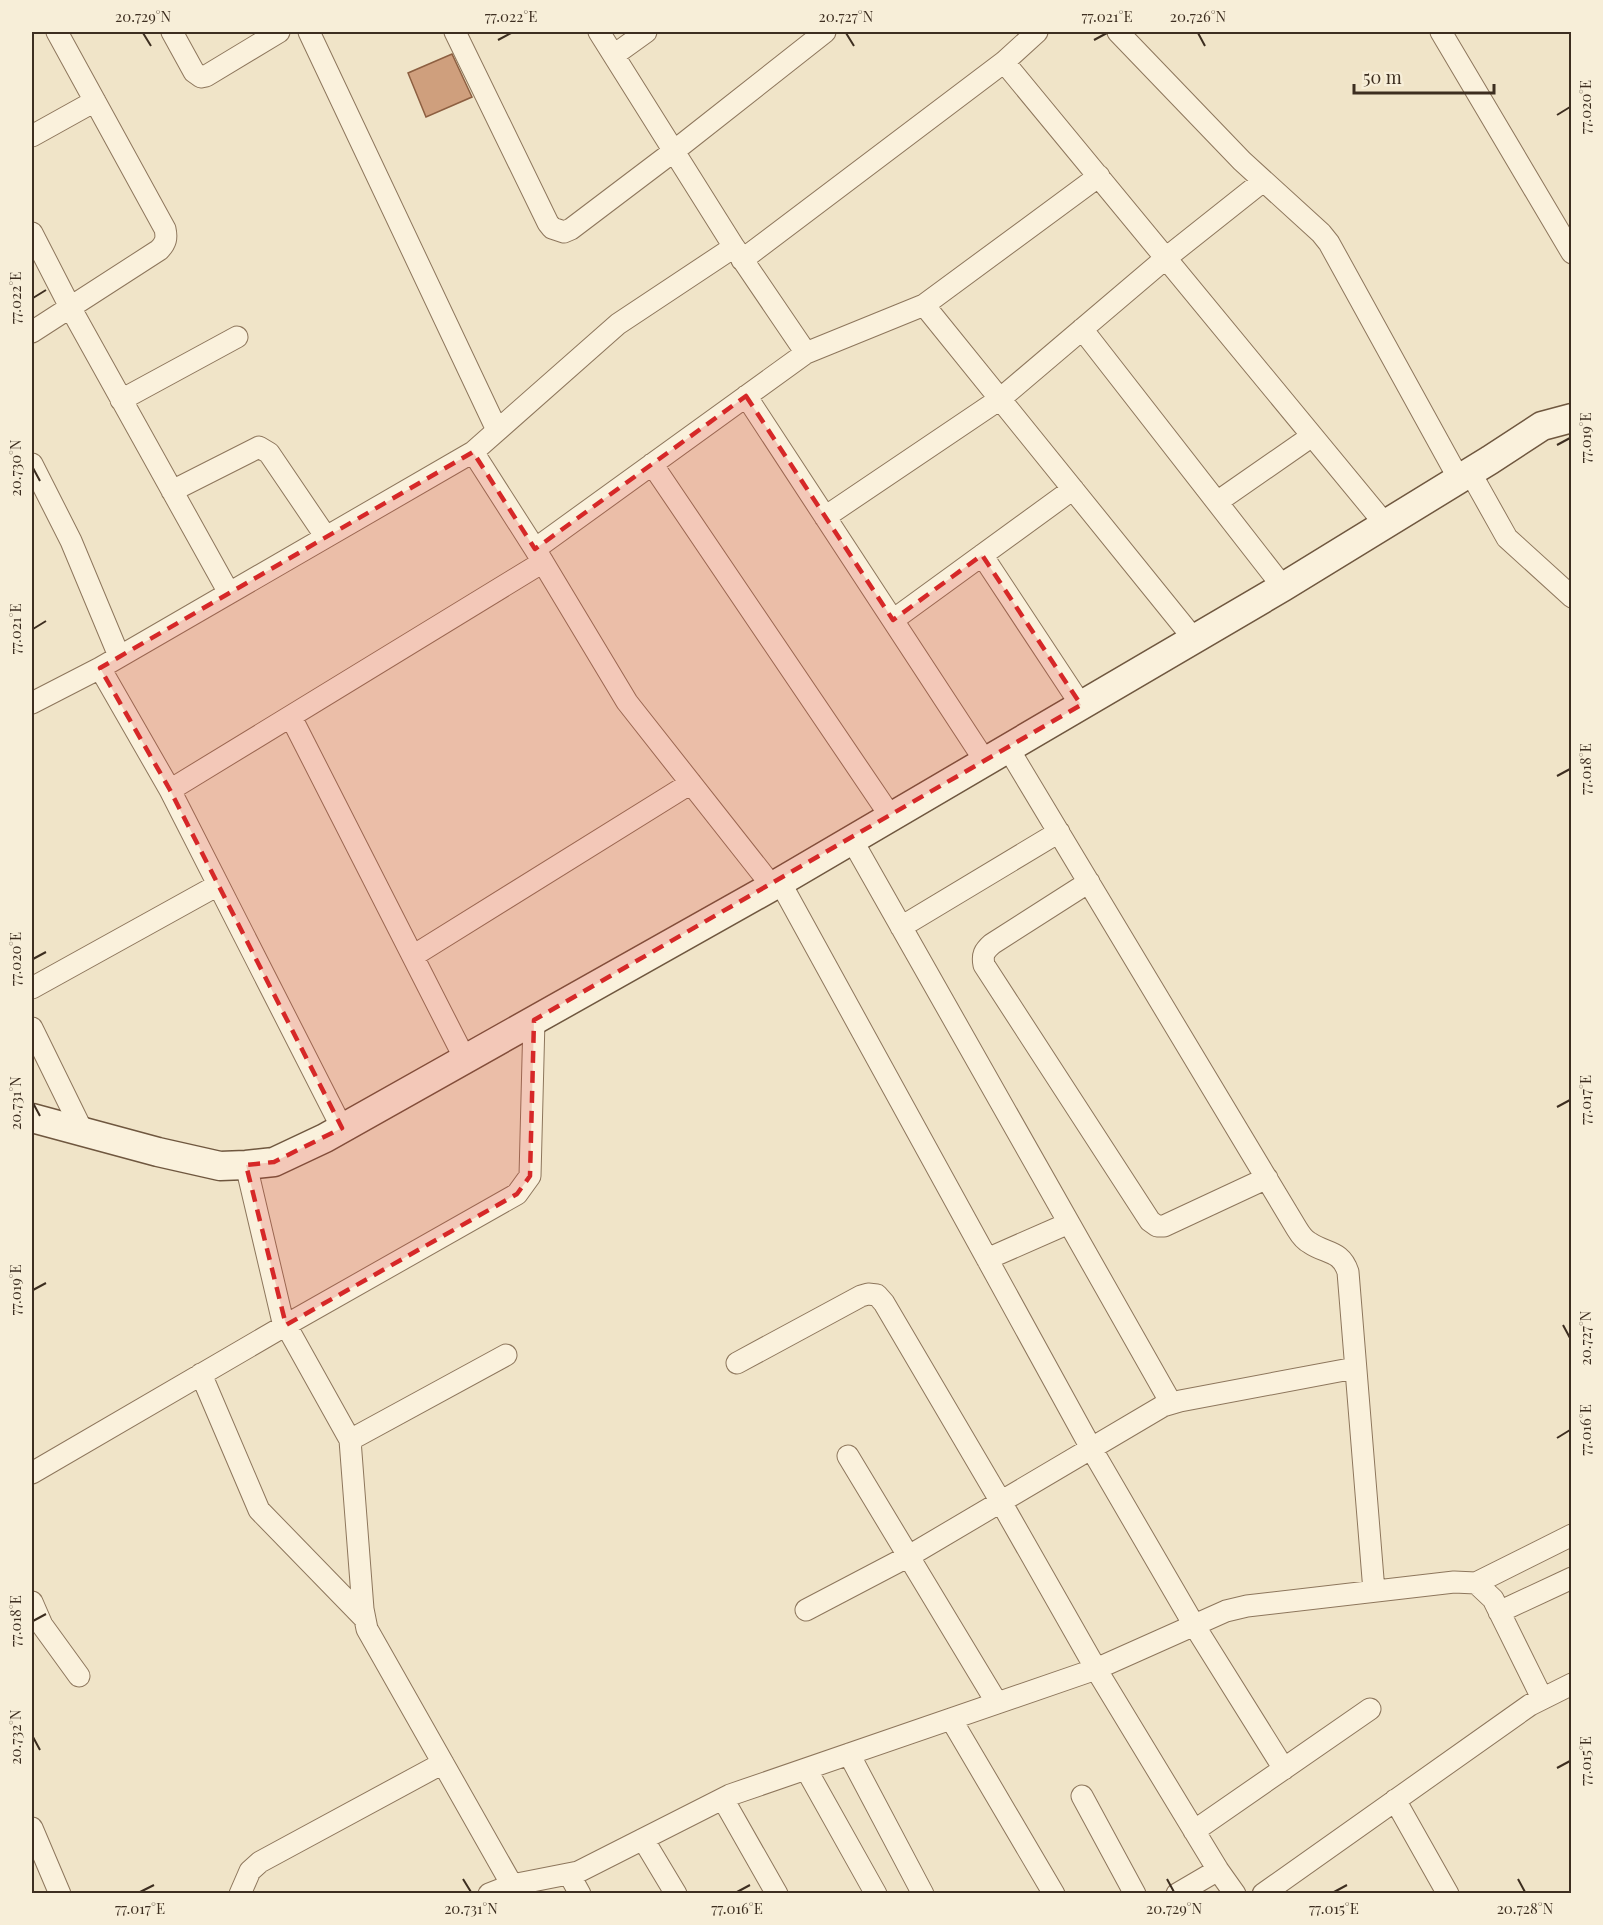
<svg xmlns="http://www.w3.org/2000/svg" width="1603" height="1925" font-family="'Playfair Display',serif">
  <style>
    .building { fill: #cf9f7d; stroke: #8d5f41; stroke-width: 1.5 }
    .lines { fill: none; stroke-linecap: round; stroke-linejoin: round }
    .street-casing { stroke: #8d765c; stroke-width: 23 }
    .secondary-casing { stroke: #6f573f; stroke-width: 31 }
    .street { stroke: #faf1dc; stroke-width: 21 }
    .secondary { stroke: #faf1dc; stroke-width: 28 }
    .marked { fill: #d62828; fill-opacity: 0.2; stroke: #d62828; stroke-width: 4.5; stroke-dasharray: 12 8; stroke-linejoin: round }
    .ticks { fill: none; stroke: #3d2e20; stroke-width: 2 }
    .neatline { fill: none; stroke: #3d2e20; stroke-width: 2 }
    .ticks-label { font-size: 15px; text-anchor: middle; fill: #3d2e20 }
  </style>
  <rect width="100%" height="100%" fill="#f0e4c8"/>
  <path class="building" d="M 452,54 L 472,97 L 426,117 L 408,73 Z"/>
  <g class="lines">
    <defs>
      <path id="street" d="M 172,32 L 194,72 L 201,77 L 206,76 L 279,32
        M 309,32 L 497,430
        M 455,32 L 548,223 L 552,228 L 564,232 L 571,229 L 674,151 L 825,32
        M 599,32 L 734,247
        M 1118,32 L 1242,161 L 1321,233 L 1329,243 L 1459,479
        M 1441,32 L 1572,253
        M 614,55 L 646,32
        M 1004,62 L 1385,524
        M 32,136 L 95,101
        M 32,233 L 70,307 L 229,593
        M 742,260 L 1004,62 L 1037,32
        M 924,305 L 1099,176
        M 1082,329 L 1283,587
        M 32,332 L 159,250 C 166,243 167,238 165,229 L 57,32
        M 746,396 L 985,761
        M 121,400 L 237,337
        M 32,464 L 71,541 L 119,656
        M 652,464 L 891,817
        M 1470,472 L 1507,538 L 1572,597
        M 172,491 L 259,447 L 269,453 L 326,537
        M 1217,502 L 1312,436
        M 825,517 L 1000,399 L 1166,258 L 1263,181
        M 535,549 L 806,353
        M 982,555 L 1081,705
        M 893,620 L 1073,489
        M 100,668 L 170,790 L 342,1128
        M 32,703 L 100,668 L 473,452
        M 291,717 L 465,1059
        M 1008,748 L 1297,1229 C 1300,1234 1304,1240 1310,1243 C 1326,1254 1341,1250 1348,1272 L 1374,1591
        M 170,790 L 543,562
        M 852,840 L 1171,1403
        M 780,882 L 1091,1448 L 1194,1625 L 1284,1769
        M 1089,882 L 992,944 C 984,951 982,955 984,965 L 1150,1221 L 1157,1226 L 1164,1226 L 1267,1178
        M 772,886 L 627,702 L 535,549 L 473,452 L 618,324 L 734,247 L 806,353 L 924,305 L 1194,639
        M 901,927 L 1059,832
        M 413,956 L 691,783
        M 32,988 L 218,885
        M 32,1028 L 83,1132
        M 246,1165 L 282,1318 L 350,1440 L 363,1609 L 367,1629 L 512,1885
        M 987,1259 L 1069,1223
        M 737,1363 L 861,1296 L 868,1294 L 877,1295 L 884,1303 L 1001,1502 L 1096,1669 L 1218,1870 L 1235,1894
        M 201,1374 L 259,1510 L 365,1619
        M 350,1440 L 506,1355
        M 848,1456 L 997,1703
        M 32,1473 L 286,1325 L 517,1194 L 530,1176 L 534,1020
        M 1476,1583 L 1572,1535
        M 32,1602 L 42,1625 L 79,1676
        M 806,1610 L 909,1556 L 1163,1406 L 1180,1401 L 1355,1368
        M 1499,1612 L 1572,1578
        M 951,1719 L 1054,1894
        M 849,1754 L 923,1894
        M 806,1769 L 876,1894
        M 1082,1796 L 1135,1894
        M 723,1799 L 777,1894
        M 1395,1800 L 1448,1894
        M 32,1828 L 60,1894
        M 1194,1831 L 1370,1709
        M 643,1839 L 676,1894
        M 569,1874 L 580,1894
        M 240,1894 L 250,1871 L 260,1862 L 443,1763
        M 489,1894 L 512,1885 L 578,1872 L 730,1795 L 1096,1669 L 1226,1611 L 1247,1606 L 1454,1582 L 1476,1583 L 1493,1599 L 1542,1698
        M 1177,1894 L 1218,1870
        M 1263,1894 L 1530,1705 L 1572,1684"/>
      <path id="secondary" d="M 32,1118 L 158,1152 L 220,1166 L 246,1165 L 274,1162 L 325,1138 L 780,882 L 1283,587 L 1490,460 L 1542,426 L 1572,418"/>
    </defs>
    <use href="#street" class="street-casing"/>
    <use href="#secondary" class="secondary-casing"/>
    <use href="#street" class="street"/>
    <use href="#secondary" class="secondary"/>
  </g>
  <path class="marked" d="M 746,396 L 893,620 L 982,555 L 1081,705 L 534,1020 L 530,1176 L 517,1194 L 286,1325 L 246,1165 L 274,1162 L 342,1128 L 170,790 L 100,668 L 473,452 L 535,549 Z"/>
  <path class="ticks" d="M 143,33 L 151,46M 846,33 L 854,46M 1198,33 L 1205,46M 498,40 L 511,33M 1094,40 L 1107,33M 1557,115 L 1570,107M 33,298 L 46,290M 1557,445 L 1570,438M 33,468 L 40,481M 33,629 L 46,621M 1557,776 L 1570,769M 33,959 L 46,952M 33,1103 L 40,1116M 1557,1107 L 1570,1100M 33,1290 L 46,1283M 1563,1325 L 1570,1338M 1557,1438 L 1570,1430M 33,1621 L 46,1614M 33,1737 L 40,1750M 1557,1768 L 1570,1761M 463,1879 L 471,1892M 1167,1879 L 1174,1892M 1518,1879 L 1525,1892M 140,1892 L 154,1885M 737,1892 L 750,1885M 1334,1892 L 1347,1885"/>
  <rect width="1603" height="1925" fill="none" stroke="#f7eed8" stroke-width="66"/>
  <path d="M1354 84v9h140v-9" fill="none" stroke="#3d2e20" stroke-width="3"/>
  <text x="1363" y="84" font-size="18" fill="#3d2e20" stroke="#f7eed8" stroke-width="4.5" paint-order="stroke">50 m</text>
  <rect x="33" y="33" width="1537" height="1859" class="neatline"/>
  <g class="ticks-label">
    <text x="143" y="22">20.729°N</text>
    <text x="511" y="22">77.022°E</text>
    <text x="846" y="22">20.727°N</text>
    <text x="1107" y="22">77.021°E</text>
    <text x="1198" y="22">20.726°N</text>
    <text transform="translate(1586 107) rotate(-90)" y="5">77.020°E</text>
    <text transform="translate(16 298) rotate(-90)" y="5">77.022°E</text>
    <text transform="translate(1586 438) rotate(-90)" y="5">77.019°E</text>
    <text transform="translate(16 468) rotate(-90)" y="5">20.730°N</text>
    <text transform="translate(16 629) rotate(-90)" y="5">77.021°E</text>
    <text transform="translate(1586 769) rotate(-90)" y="5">77.018°E</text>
    <text transform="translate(16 959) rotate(-90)" y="5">77.020°E</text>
    <text transform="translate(1586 1100) rotate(-90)" y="5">77.017°E</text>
    <text transform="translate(16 1103) rotate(-90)" y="5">20.731°N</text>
    <text transform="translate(16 1290) rotate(-90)" y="5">77.019°E</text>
    <text transform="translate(1586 1338) rotate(-90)" y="5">20.727°N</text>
    <text transform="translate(1586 1430) rotate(-90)" y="5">77.016°E</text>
    <text transform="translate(16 1621) rotate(-90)" y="5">77.018°E</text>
    <text transform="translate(16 1737) rotate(-90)" y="5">20.732°N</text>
    <text transform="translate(1586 1761) rotate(-90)" y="5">77.015°E</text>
    <text x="140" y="1914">77.017°E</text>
    <text x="471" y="1914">20.731°N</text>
    <text x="737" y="1914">77.016°E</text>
    <text x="1174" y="1914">20.729°N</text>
    <text x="1334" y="1914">77.015°E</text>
    <text x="1525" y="1914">20.728°N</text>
  </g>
</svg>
